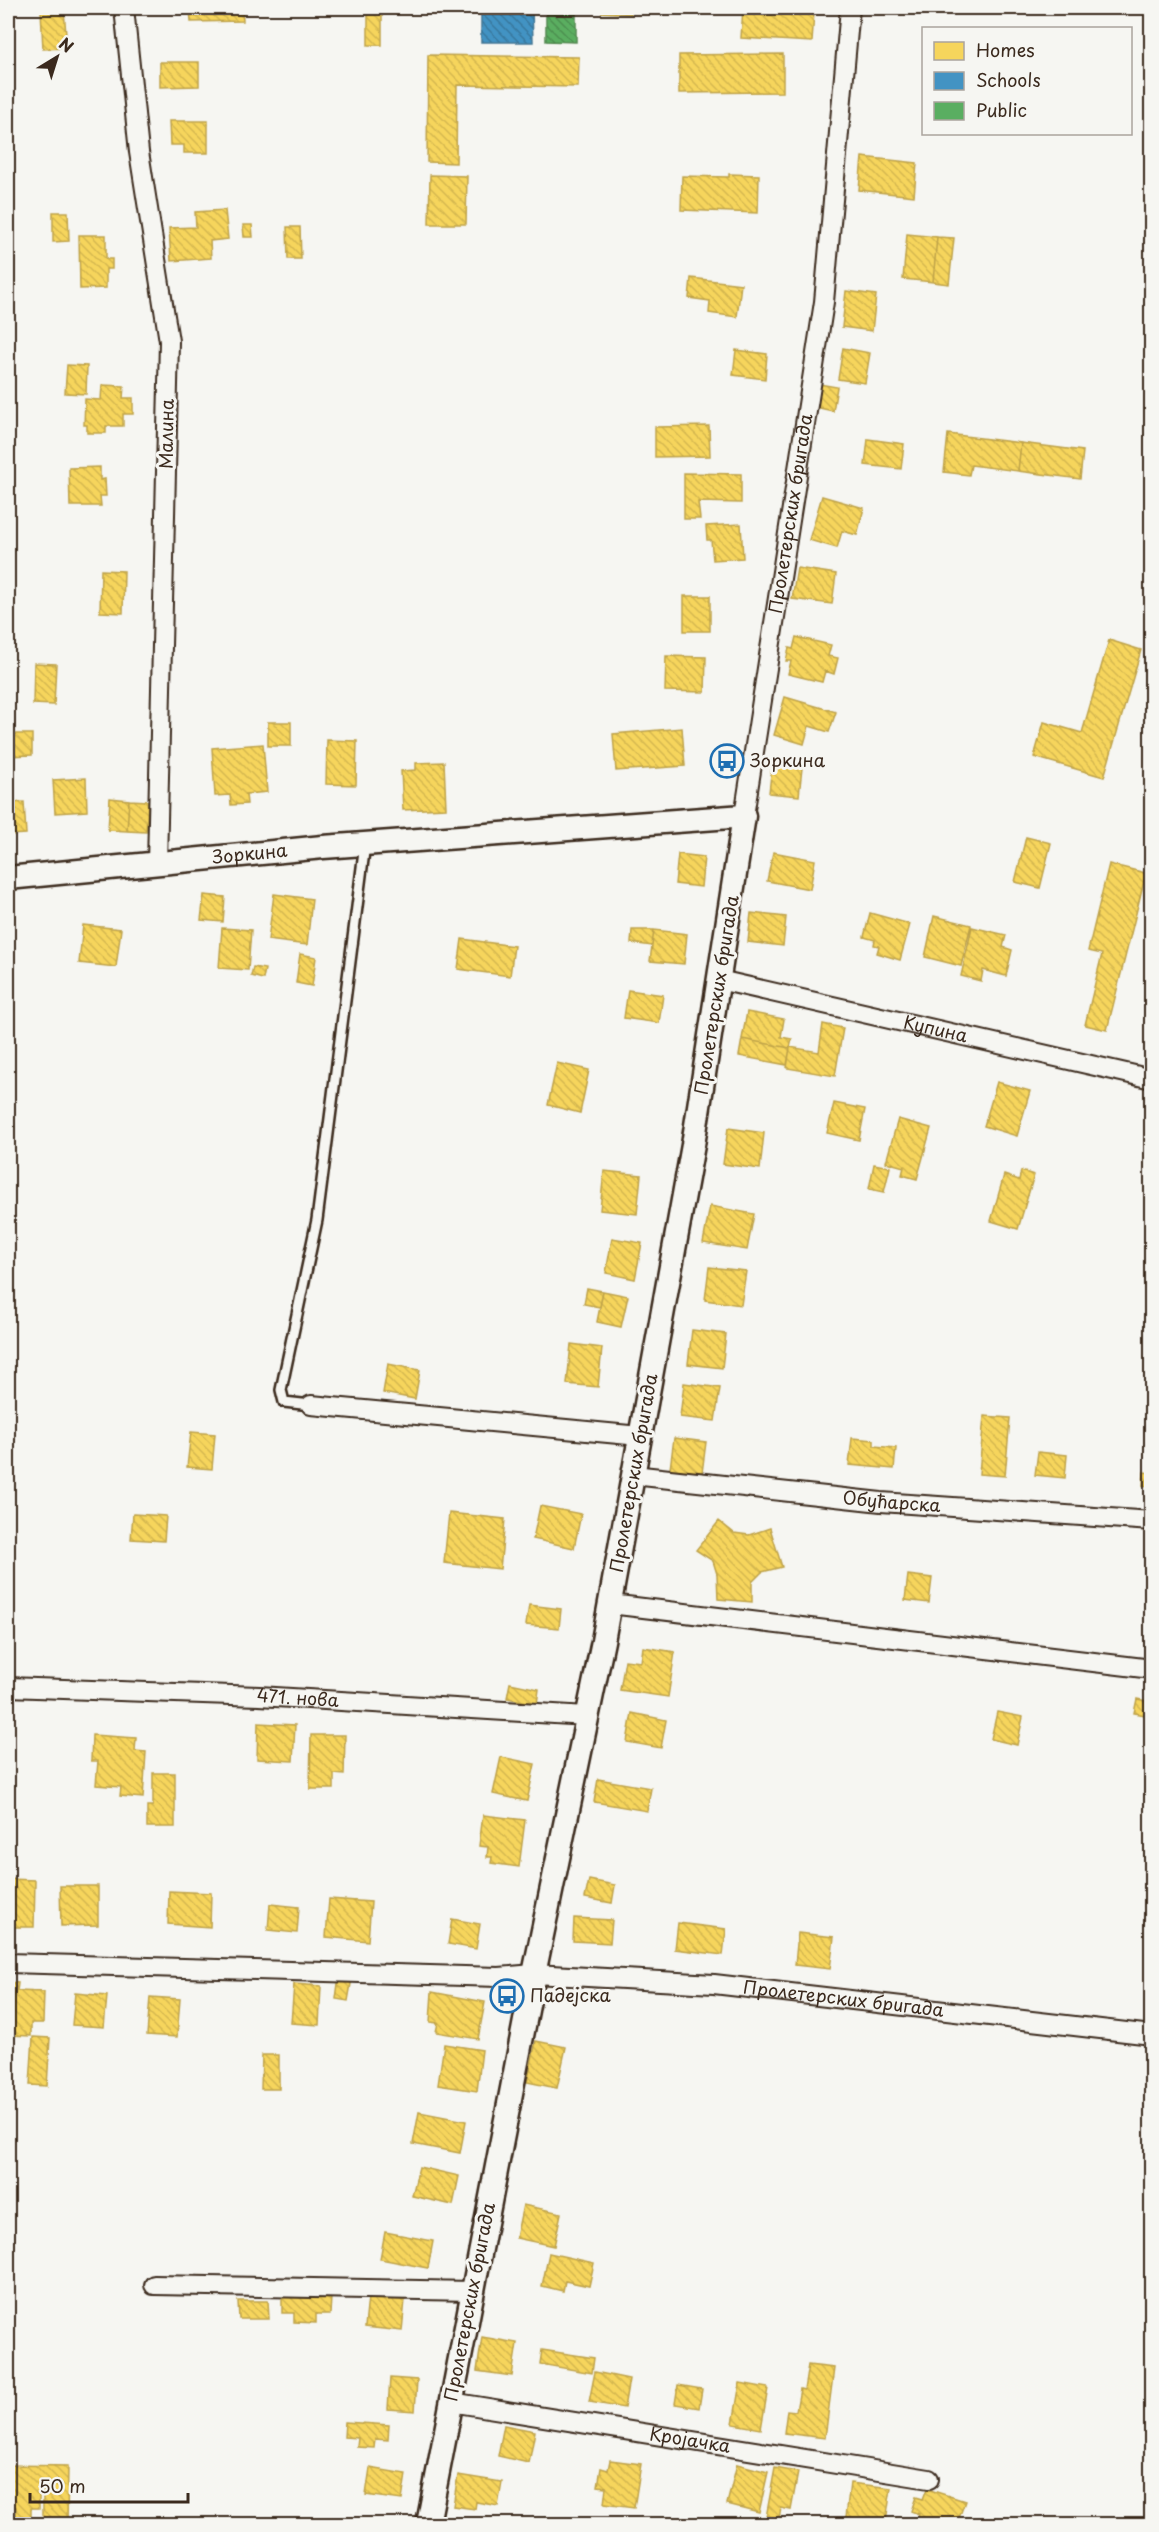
<svg xmlns="http://www.w3.org/2000/svg" width="1159" height="2532" font-family="'Playpen Sans',sans-serif">
  <style>
    .homes { fill: url(#homes-back-hatch); stroke: #bea249; stroke-width: 1.5 }
    .schools { fill: url(#schools-back-hatch); stroke: #417492; stroke-width: 1.5 }
    .public { fill: url(#public-back-hatch); stroke: #51864d; stroke-width: 1.5 }
    .lines { fill: none; stroke-linecap: round; stroke-linejoin: round }
    .service-casing { stroke: #3b2a1e; stroke-width: 14 }
    .minor-casing { stroke: #3b2a1e; stroke-width: 22 }
    .tertiary-casing { stroke: #3b2a1e; stroke-width: 27 }
    .service { stroke: #f6f6f2; stroke-width: 9 }
    .minor { stroke: #f6f6f2; stroke-width: 18 }
    .tertiary { stroke: #f6f6f2; stroke-width: 22 }
    .labels { text-anchor: middle; stroke-width: 6; stroke-linejoin: round; paint-order: stroke }
    .street-label { font-size: 18px; fill: #3b2a1e; stroke: #f6f6f2 }
    .poi-label { font-size: 18px; fill: #3b2a1e; stroke: #f6f6f2; text-anchor: start }
  </style>
  <defs>
    <pattern id="homes-back-hatch" width="6" height="6" patternUnits="userSpaceOnUse" patternTransform="scale(1.5)"><rect width="6" height="6" fill="#f6d55c"/><path d="M-1 5l2 2M0 0l6 6M5-1l2 2" fill="none" stroke="#d4b750"/></pattern>
    <pattern id="schools-back-hatch" width="6" height="6" patternUnits="userSpaceOnUse" patternTransform="scale(1.5)"><rect width="6" height="6" fill="#4393c3"/><path d="M-1 5l2 2M0 0l6 6M5-1l2 2" fill="none" stroke="#39789e"/></pattern>
    <pattern id="public-back-hatch" width="6" height="6" patternUnits="userSpaceOnUse" patternTransform="scale(1.5)"><rect width="6" height="6" fill="#5aae61"/><path d="M-1 5l2 2M0 0l6 6M5-1l2 2" fill="none" stroke="#4c8e4f"/></pattern>
  </defs>
  <rect width="100%" height="100%" fill="#f6f6f2"/>
  <filter id="ink" filterUnits="userSpaceOnUse"><feTurbulence type="fractalNoise" baseFrequency=".0167" numOctaves="2"/><feDisplacementMap in="SourceGraphic" scale="12" xChannelSelector="R" yChannelSelector="G"/><feConvolveMatrix kernelMatrix="1 2 1 2 8 2 1 2 1" color-interpolation-filters="sRGB"/></filter>
  <g filter="url(#ink)">
    <path class="homes" d="M 190,8 L 242,8 L 243,21 L 191,22 Z
      M 368,8 L 382,8 L 382,45 L 368,45 Z
      M 601,8 L 631,8 L 631,14 L 601,12 Z
      M 743,8 L 814,12 L 812,42 L 741,38 Z
      M 1060,8 L 1109,8 L 1109,13 L 1060,10 Z
      M 64,9 L 67,48 L 43,49 L 41,10 Z
      M 783,54 L 783,92 L 679,93 L 679,55 Z
      M 428,55 L 579,57 L 578,87 L 457,85 L 456,163 L 427,162 Z
      M 160,62 L 199,62 L 199,86 L 160,87 Z
      M 169,121 L 208,121 L 208,153 L 184,153 L 184,145 L 170,145 Z
      M 862,157 L 917,163 L 914,196 L 859,190 Z
      M 729,174 L 759,175 L 758,213 L 681,210 L 682,176 L 729,177 Z
      M 430,175 L 467,176 L 466,224 L 429,224 Z
      M 225,210 L 228,239 L 210,241 L 211,258 L 171,261 L 169,228 L 196,227 L 195,212 Z
      M 53,212 L 68,212 L 69,241 L 53,242 Z
      M 243,225 L 252,225 L 253,237 L 244,237 Z
      M 287,227 L 300,227 L 301,259 L 288,259 Z
      M 907,234 L 937,237 L 933,282 L 903,279 Z
      M 79,235 L 106,235 L 106,259 L 112,259 L 112,269 L 106,269 L 106,288 L 80,289 Z
      M 937,237 L 954,238 L 949,284 L 933,282 Z
      M 691,278 L 741,284 L 737,317 L 709,313 L 710,301 L 689,298 Z
      M 846,291 L 876,295 L 872,331 L 842,327 Z
      M 843,348 L 870,353 L 865,383 L 838,379 Z
      M 736,350 L 767,354 L 765,379 L 733,375 Z
      M 67,365 L 87,366 L 86,394 L 65,393 Z
      M 819,384 L 837,387 L 833,411 L 815,407 Z
      M 102,385 L 124,386 L 123,398 L 133,398 L 133,414 L 123,414 L 123,426 L 106,426 L 106,433 L 87,433 L 87,425 L 84,425 L 85,399 L 101,400 Z
      M 709,426 L 710,456 L 655,457 L 655,427 Z
      M 948,434 L 1021,443 L 1018,471 L 971,465 L 969,475 L 944,472 Z
      M 868,439 L 904,444 L 901,469 L 865,465 Z
      M 1021,443 L 1083,451 L 1080,479 L 1018,471 Z
      M 100,467 L 100,480 L 105,479 L 106,496 L 100,496 L 101,506 L 70,506 L 69,468 Z
      M 684,473 L 741,474 L 741,503 L 698,502 L 700,519 L 684,519 Z
      M 822,496 L 864,508 L 857,535 L 842,531 L 837,548 L 809,540 Z
      M 741,524 L 743,558 L 713,560 L 711,540 L 707,540 L 706,526 Z
      M 797,568 L 836,574 L 832,604 L 792,599 Z
      M 101,570 L 124,571 L 123,613 L 100,612 Z
      M 684,596 L 710,596 L 710,631 L 684,631 Z
      M 796,637 L 831,645 L 828,656 L 838,658 L 834,674 L 825,671 L 822,682 L 788,674 L 791,661 L 786,661 L 789,648 L 793,649 Z
      M 1109,640 L 1141,650 L 1104,777 L 1034,757 L 1044,722 L 1082,733 Z
      M 666,656 L 706,657 L 705,692 L 665,691 Z
      M 34,663 L 56,664 L 54,705 L 33,704 Z
      M 785,697 L 836,712 L 829,732 L 809,726 L 804,744 L 774,735 Z
      M 268,722 L 291,722 L 291,746 L 268,746 Z
      M 682,728 L 685,766 L 616,771 L 613,734 Z
      M 8,734 L 32,734 L 32,755 L 8,756 Z
      M 327,740 L 357,741 L 356,785 L 326,784 Z
      M 263,744 L 267,792 L 246,794 L 247,804 L 231,805 L 230,795 L 215,796 L 212,748 Z
      M 444,762 L 446,808 L 403,810 L 401,771 L 416,770 L 416,763 Z
      M 772,765 L 802,768 L 799,796 L 769,793 Z
      M 86,778 L 87,811 L 55,813 L 53,780 Z
      M 110,798 L 129,800 L 127,831 L 108,830 Z
      M 129,800 L 148,801 L 146,832 L 127,831 Z
      M 24,802 L 26,834 L 8,835 L 8,803 Z
      M 1026,837 L 1051,843 L 1040,888 L 1015,882 Z
      M 773,852 L 815,860 L 810,889 L 767,881 Z
      M 678,854 L 704,857 L 701,887 L 675,884 Z
      M 1109,864 L 1146,873 L 1107,1030 L 1085,1025 L 1102,954 L 1088,951 Z
      M 274,894 L 312,899 L 307,945 L 268,940 Z
      M 204,895 L 225,897 L 223,922 L 201,920 Z
      M 751,913 L 786,917 L 783,946 L 748,942 Z
      M 870,913 L 910,924 L 900,960 L 877,953 L 879,946 L 874,945 L 875,940 L 864,937 Z
      M 934,916 L 971,925 L 961,966 L 925,957 Z
      M 83,925 L 121,929 L 116,967 L 79,963 Z
      M 972,927 L 1006,935 L 1003,947 L 1012,950 L 1006,976 L 983,970 L 981,981 L 961,976 Z
      M 222,928 L 251,930 L 248,970 L 219,968 Z
      M 632,930 L 654,930 L 652,946 L 631,943 Z
      M 654,930 L 687,934 L 684,964 L 650,961 Z
      M 462,939 L 514,946 L 510,976 L 458,969 Z
      M 300,954 L 316,957 L 312,986 L 296,983 Z
      M 253,967 L 265,969 L 263,979 L 251,976 Z
      M 628,990 L 663,995 L 659,1023 L 624,1018 Z
      M 747,1012 L 784,1019 L 781,1037 L 792,1039 L 790,1048 L 742,1039 Z
      M 823,1024 L 843,1028 L 835,1076 L 787,1068 L 790,1047 L 819,1052 Z
      M 742,1039 L 790,1048 L 787,1065 L 739,1056 Z
      M 557,1063 L 589,1070 L 580,1113 L 548,1105 Z
      M 997,1082 L 1030,1091 L 1017,1136 L 984,1126 Z
      M 834,1103 L 865,1109 L 859,1140 L 827,1133 Z
      M 898,1119 L 931,1128 L 917,1179 L 902,1175 L 904,1167 L 886,1162 Z
      M 728,1128 L 764,1133 L 760,1169 L 723,1164 Z
      M 874,1164 L 890,1167 L 884,1192 L 869,1189 Z
      M 604,1171 L 641,1175 L 637,1214 L 600,1210 Z
      M 1021,1171 L 1034,1175 L 1018,1229 L 991,1221 L 1004,1175 L 1019,1180 Z
      M 710,1206 L 754,1214 L 747,1250 L 703,1243 Z
      M 612,1238 L 642,1243 L 635,1279 L 606,1273 Z
      M 709,1267 L 746,1271 L 741,1305 L 705,1300 Z
      M 587,1288 L 603,1291 L 600,1307 L 584,1304 Z
      M 603,1291 L 628,1296 L 621,1327 L 597,1322 Z
      M 692,1330 L 726,1334 L 722,1368 L 688,1364 Z
      M 571,1344 L 602,1348 L 598,1387 L 567,1384 Z
      M 388,1364 L 420,1370 L 415,1399 L 383,1393 Z
      M 684,1383 L 720,1388 L 715,1421 L 680,1417 Z
      M 984,1416 L 1010,1418 L 1005,1476 L 979,1474 Z
      M 191,1432 L 215,1434 L 212,1469 L 187,1467 Z
      M 674,1438 L 706,1442 L 702,1473 L 670,1469 Z
      M 852,1438 L 874,1440 L 874,1446 L 896,1448 L 894,1469 L 849,1465 Z
      M 1038,1452 L 1067,1455 L 1065,1478 L 1035,1475 Z
      M 1152,1466 L 1152,1487 L 1143,1486 L 1144,1472 L 1151,1473 Z
      M 540,1506 L 581,1514 L 574,1548 L 533,1539 Z
      M 449,1513 L 505,1519 L 500,1569 L 444,1563 Z
      M 133,1514 L 166,1516 L 164,1541 L 131,1539 Z
      M 719,1521 L 734,1533 L 749,1535 L 770,1528 L 782,1567 L 762,1572 L 752,1582 L 752,1602 L 718,1599 L 717,1574 L 713,1561 L 696,1550 Z
      M 908,1575 L 932,1578 L 929,1603 L 905,1600 Z
      M 529,1605 L 561,1609 L 559,1628 L 526,1625 Z
      M 643,1647 L 675,1652 L 668,1697 L 620,1690 L 625,1660 L 641,1662 Z
      M 510,1683 L 539,1689 L 537,1704 L 507,1698 Z
      M 1137,1699 L 1152,1702 L 1151,1716 L 1134,1713 Z
      M 997,1712 L 1023,1717 L 1017,1745 L 991,1739 Z
      M 632,1713 L 666,1720 L 661,1748 L 627,1742 Z
      M 258,1723 L 295,1725 L 293,1761 L 257,1759 Z
      M 92,1735 L 136,1738 L 135,1751 L 146,1752 L 143,1798 L 120,1796 L 121,1787 L 96,1785 L 98,1761 L 91,1761 Z
      M 311,1735 L 345,1735 L 344,1775 L 334,1774 L 334,1789 L 310,1789 Z
      M 501,1757 L 535,1764 L 527,1801 L 493,1794 Z
      M 153,1773 L 175,1773 L 175,1827 L 147,1827 L 147,1806 L 153,1806 Z
      M 598,1779 L 651,1788 L 647,1811 L 594,1802 Z
      M 483,1815 L 525,1820 L 519,1867 L 491,1863 L 492,1857 L 487,1857 L 488,1847 L 479,1846 Z
      M 8,1879 L 35,1880 L 34,1927 L 8,1927 Z
      M 589,1880 L 615,1885 L 612,1903 L 585,1898 Z
      M 60,1886 L 98,1886 L 98,1925 L 61,1926 Z
      M 169,1891 L 211,1893 L 210,1927 L 168,1924 Z
      M 329,1899 L 371,1902 L 368,1941 L 326,1937 Z
      M 270,1904 L 299,1907 L 297,1933 L 268,1930 Z
      M 574,1918 L 612,1920 L 610,1943 L 573,1941 Z
      M 452,1919 L 480,1924 L 476,1949 L 448,1944 Z
      M 678,1923 L 726,1929 L 723,1955 L 675,1949 Z
      M 798,1933 L 834,1937 L 830,1969 L 795,1965 Z
      M 339,1976 L 352,1978 L 348,2001 L 336,1999 Z
      M 8,1982 L 18,1983 L 17,1991 L 44,1992 L 43,2023 L 31,2023 L 31,2036 L 8,2035 Z
      M 294,1984 L 321,1986 L 319,2025 L 291,2023 Z
      M 432,1992 L 485,2002 L 478,2039 L 436,2032 L 438,2023 L 430,2022 Z
      M 75,1993 L 107,1996 L 104,2027 L 72,2025 Z
      M 150,1997 L 180,1999 L 177,2037 L 147,2035 Z
      M 33,2037 L 50,2038 L 47,2086 L 30,2085 Z
      M 536,2041 L 566,2047 L 557,2088 L 527,2082 Z
      M 444,2044 L 482,2050 L 477,2091 L 438,2085 Z
      M 262,2055 L 279,2055 L 279,2089 L 261,2089 Z
      M 419,2112 L 466,2121 L 460,2153 L 413,2144 Z
      M 419,2167 L 459,2176 L 453,2205 L 412,2196 Z
      M 523,2205 L 561,2213 L 554,2246 L 516,2238 Z
      M 385,2232 L 433,2241 L 428,2268 L 380,2259 Z
      M 549,2253 L 594,2263 L 589,2286 L 565,2281 L 563,2291 L 542,2286 Z
      M 282,2296 L 331,2297 L 330,2314 L 316,2314 L 316,2323 L 294,2322 L 294,2313 L 282,2313 Z
      M 368,2297 L 405,2300 L 402,2331 L 365,2327 Z
      M 238,2301 L 268,2301 L 269,2319 L 239,2319 Z
      M 482,2337 L 517,2343 L 512,2376 L 477,2371 Z
      M 542,2350 L 594,2358 L 592,2373 L 540,2364 Z
      M 808,2365 L 834,2368 L 825,2438 L 784,2433 L 787,2410 L 796,2411 L 800,2389 L 804,2390 Z
      M 595,2372 L 629,2379 L 624,2408 L 589,2402 Z
      M 390,2378 L 417,2380 L 415,2411 L 388,2409 Z
      M 740,2383 L 768,2388 L 761,2429 L 733,2424 Z
      M 678,2385 L 702,2389 L 699,2408 L 675,2404 Z
      M 345,2422 L 389,2425 L 388,2440 L 375,2439 L 374,2448 L 357,2447 L 358,2438 L 344,2437 Z
      M 504,2425 L 535,2431 L 529,2463 L 498,2456 Z
      M 610,2460 L 641,2464 L 634,2508 L 604,2504 L 606,2487 L 598,2486 L 601,2468 L 608,2470 Z
      M 737,2464 L 768,2472 L 759,2512 L 727,2504 Z
      M 8,2465 L 68,2466 L 67,2524 L 51,2524 L 51,2519 L 43,2519 L 43,2489 L 39,2489 L 39,2508 L 31,2508 L 31,2519 L 16,2518 L 16,2507 L 8,2507 Z
      M 370,2468 L 406,2474 L 402,2500 L 366,2495 Z
      M 775,2468 L 798,2472 L 791,2510 L 781,2508 L 778,2524 L 765,2523 Z
      M 458,2475 L 502,2482 L 498,2506 L 476,2502 L 475,2509 L 453,2506 Z
      M 850,2483 L 891,2488 L 886,2522 L 846,2517 Z
      M 927,2489 L 965,2501 L 957,2524 L 916,2524 L 919,2514 L 911,2511 L 916,2497 L 923,2499 Z"/>
    <path class="schools" d="M 481,8 L 532,8 L 533,42 L 481,42 Z"/>
    <path class="public" d="M 546,8 L 576,8 L 576,42 L 546,41 Z"/>
    <g class="lines">
      <defs>
        <path id="service" d="M 311,1405 L 284,1402 L 281,1390 L 317,1220 L 365,844"/>
        <g id="minor">
          <path d="M 124,8 L 139,152 L 169,341 L 157,864"/>
          <path id="s1" d="M 744,816 L 824,302 L 850,8"/>
          <path id="s2" d="M 719,980 L 1152,1079"/>
          <path d="M 311,1405 L 640,1436"/>
          <path id="s3" d="M 633,1475 L 881,1502 L 1152,1521"/>
          <path d="M 610,1604 L 1152,1669"/>
          <path id="s4" d="M 8,1687 L 259,1696 L 587,1716"/>
          <path id="s5" d="M 8,1963 L 499,1977 L 534,1974 L 714,1984 L 1152,2035"/>
          <path d="M 154,2285 L 473,2291"/>
          <path id="s6" d="M 451,2402 L 929,2479"/>
        </g>
        <g id="tertiary">
          <path id="s7" d="M 8,878 L 323,847 L 744,816 L 693,1145 L 603,1641 L 534,1974 L 428,2524"/>
        </g>
      </defs>
      <use href="#service" class="service-casing"/>
      <use href="#minor" class="minor-casing"/>
      <use href="#tertiary" class="tertiary-casing"/>
      <use href="#service" class="service"/>
      <use href="#minor" class="minor"/>
      <use href="#tertiary" class="tertiary"/>
    </g>
  </g>
  <defs>
    <symbol id="bus-ring" viewBox="-11 -11 22 22"><circle r="9.5" fill="#f6f6f2" stroke="#1f6fb2" stroke-width="1.5"/><path d="M-5-6H5V4H4V6H2V4H-2V6H-4V4H-5ZM-3.5-4V0h7V-4ZM-3.5 1.2v1.5H-2V1.2ZM2 1.2v1.5H3.5V1.2Z" fill="#1f6fb2"/></symbol>
  </defs>
  <g fill-rule="evenodd">
    <use href="#bus-ring" x="708" y="742" width="38" height="38"/>
    <use href="#bus-ring" x="488" y="1977" width="38" height="38"/>
  </g>
  <g class="labels">
    <g class="street-label">
      <text transform="translate(167 434) rotate(-89)" y="6">Малина</text>
      <text dy="6" stroke="none"><textPath href="#s1" startOffset="306">Пролетерских бригада</textPath></text>
      <text dy="6" stroke="none"><textPath href="#s7" startOffset="243">Зоркина</textPath></text>
      <text transform="translate(717 995) rotate(-81)" y="6">Пролетерских бригада</text>
      <text dy="6" stroke="none"><textPath href="#s2" startOffset="222">Купина</textPath></text>
      <text transform="translate(634 1473) rotate(-80)" y="6">Пролетерских бригада</text>
      <text dy="6" stroke="none"><textPath href="#s3" startOffset="260">Обућарска</textPath></text>
      <text dy="6" stroke="none"><textPath href="#s4" startOffset="290">471. нова</textPath></text>
      <text dy="6" stroke="none"><textPath href="#s5" startOffset="837">Пролетерских бригада</textPath></text>
      <text transform="translate(470 2302) rotate(-79)" y="6">Пролетерских бригада</text>
      <text dy="6" stroke="none"><textPath href="#s6" startOffset="242">Кројачка</textPath></text>
    </g>
    <g class="poi-label">
      <text x="750" y="767">Зоркина</text>
      <text x="530" y="2002">Падејска</text>
    </g>
  </g>
  <rect width="1159" height="2532" fill="none" stroke="#f6f6f2" stroke-width="30"/>
  <rect x="15" y="15" width="1129" height="2502" fill="none" stroke="#3b2a1e" stroke-width="2" filter="url(#ink)"/>
  <rect x="922" y="27" width="210" height="108" fill="#f6f6f2" stroke="#aba49d" stroke-width="1.5"/>
  <rect x="934" y="42" width="30" height="18" fill="#f6d55c" stroke="#aba49d" stroke-width="1.5"/>
  <text x="976" y="57" font-size="18" fill="#3b2a1e">Homes</text>
  <rect x="934" y="72" width="30" height="18" fill="#4393c3" stroke="#aba49d" stroke-width="1.5"/>
  <text x="976" y="87" font-size="18" fill="#3b2a1e">Schools</text>
  <rect x="934" y="102" width="30" height="18" fill="#5aae61" stroke="#aba49d" stroke-width="1.5"/>
  <text x="976" y="117" font-size="18" fill="#3b2a1e">Public</text>
  <g transform="translate(57 57) rotate(38)" stroke="#f6f6f2" stroke-width="4.5" paint-order="stroke">
  <path d="M0-4.5L10 22L0 15L-10 22Z" fill="#3b2a1e"/>
  <text y="-9" font-size="16" font-weight="bold" text-anchor="middle" fill="#3b2a1e">N</text>
  </g>
  <path d="M30 2493v9h158v-9" fill="none" stroke="#3b2a1e" stroke-width="3"/>
  <text x="39" y="2493" font-size="18" fill="#3b2a1e" stroke="#f6f6f2" stroke-width="4.5" paint-order="stroke">50 m</text>
</svg>
